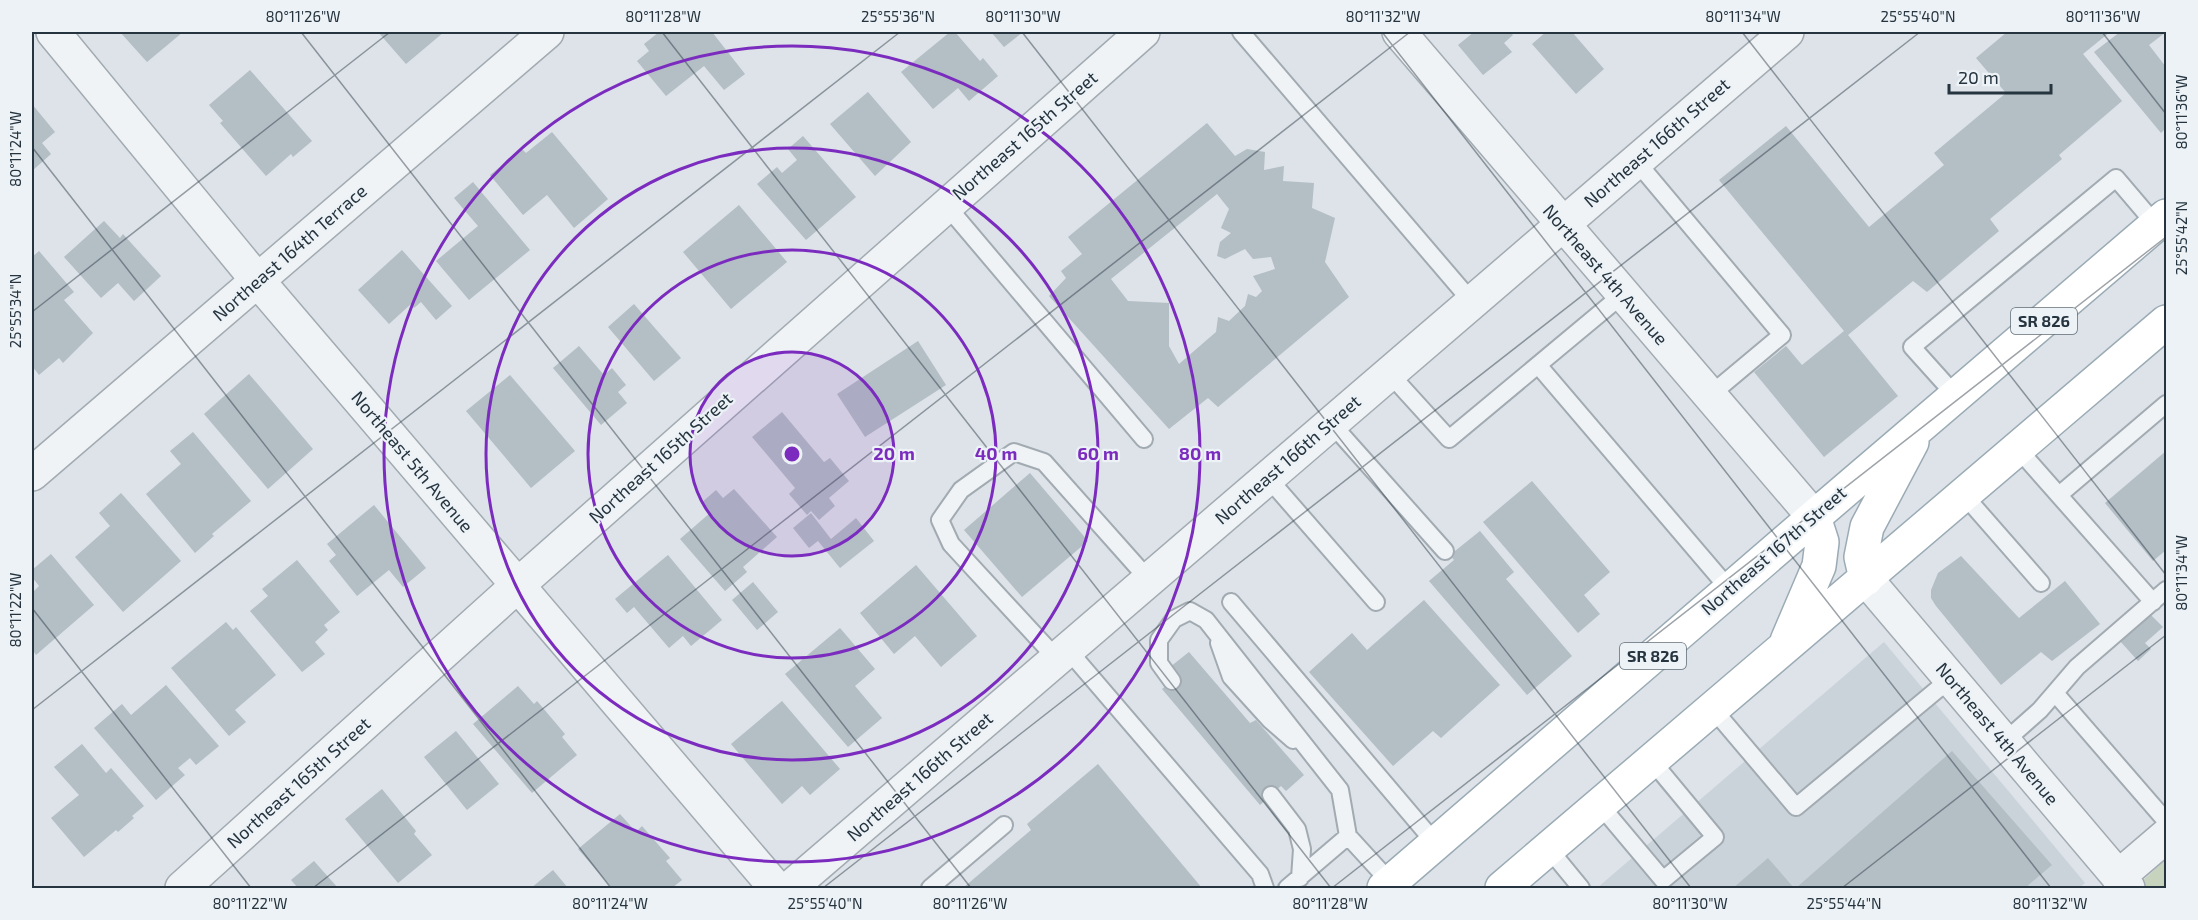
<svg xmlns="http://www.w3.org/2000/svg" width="2198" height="920" font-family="'Exo 2',sans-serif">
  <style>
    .built { fill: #cad3da }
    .green { fill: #c7d3bd }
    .building { fill: #b3bec5; fill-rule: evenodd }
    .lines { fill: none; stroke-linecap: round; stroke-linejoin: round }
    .service-casing { stroke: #a2abb2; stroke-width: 20 }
    .minor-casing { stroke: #a2abb2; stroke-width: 36 }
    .primary-casing { stroke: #9babb5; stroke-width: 36 }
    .service { stroke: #f0f3f6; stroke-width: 16 }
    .minor { stroke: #f0f3f6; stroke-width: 33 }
    .primary { stroke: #fff; stroke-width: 33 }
    .ticks { fill: none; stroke: #25343f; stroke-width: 1.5; stroke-opacity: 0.45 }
    .ring { fill: none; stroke: #7b2cbf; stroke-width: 3 }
    .labels { text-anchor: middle; stroke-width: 4.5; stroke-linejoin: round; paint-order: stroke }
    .shield { fill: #ecf2f6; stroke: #616d76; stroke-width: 1.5 }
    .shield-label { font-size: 16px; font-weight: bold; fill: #25343f }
    .street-label { font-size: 18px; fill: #25343f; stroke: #ecf2f6 }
    .centre { fill: #7b2cbf; stroke: #ecf2f6; stroke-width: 3 }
    .ring-label { font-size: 18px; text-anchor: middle; font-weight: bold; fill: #7b2cbf; stroke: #ecf2f6; stroke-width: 4.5; stroke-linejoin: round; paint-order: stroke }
    .neatline { fill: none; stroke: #25343f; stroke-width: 2 }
    .ticks-label { font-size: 15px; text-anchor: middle; fill: #25343f }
  </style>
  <rect width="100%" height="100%" fill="#dde3e8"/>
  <path class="built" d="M 1884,642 L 2085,883 L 2079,888 L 1597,888 Z"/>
  <path class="green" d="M 2166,859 L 2166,888 L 2137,888 L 2136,887 Z"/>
  <path class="building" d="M 120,32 L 183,32 L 147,62 Z
    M 378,32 L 444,32 L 406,64 Z
    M 659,32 L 712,32 L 745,74 L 724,90 L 704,66 L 666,96 L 637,61 L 649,51 L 644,44 Z
    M 950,32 L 955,32 L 980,61 L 983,58 L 998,76 L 969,101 L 958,88 L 933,109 L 901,72 Z
    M 991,32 L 1023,32 L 1004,47 Z
    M 1474,32 L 1510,32 L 1513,35 L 1504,43 L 1512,52 L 1483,75 L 1458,45 Z
    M 1546,32 L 1572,32 L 1604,69 L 1576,94 L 1532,44 Z
    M 2007,32 L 2110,32 L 2083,54 L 2122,101 L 2059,155 L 2062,159 L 1990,219 L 1999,231 L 1927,292 L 1913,281 L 1848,335 L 1898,396 L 1824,457 L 1754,372 L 1786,346 L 1802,365 L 1844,331 L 1719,180 L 1786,126 L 1869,227 L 1944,165 L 1934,153 L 2006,93 L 1976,58 Z
    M 2120,32 L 2166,32 L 2149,45 L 2166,67 L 2166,128 L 2161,133 L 2094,52 Z
    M 250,70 L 312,141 L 293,157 L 291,154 L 266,176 L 220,123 L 223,121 L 209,105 Z
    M 868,92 L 911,142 L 875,176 L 830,124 Z
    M 32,104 L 55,132 L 42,143 L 51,154 L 32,171 Z
    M 1207,123 L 1235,156 L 1247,149 L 1265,152 L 1264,170 L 1284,166 L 1283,181 L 1314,183 L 1312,208 L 1335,218 L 1325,262 L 1349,297 L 1218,407 L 1208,398 L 1169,429 L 1049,296 L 1066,278 L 1061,271 L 1082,254 L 1068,237 ZM 1217,194 L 1229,209 L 1221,228 L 1231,233 L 1220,242 L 1217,256 L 1225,259 L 1245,249 L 1253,259 L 1271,257 L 1275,269 L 1253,276 L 1262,291 L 1256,297 L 1248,294 L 1245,306 L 1229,321 L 1218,317 L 1216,332 L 1179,364 L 1169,346 L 1169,303 L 1128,301 L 1111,279 Z
    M 552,132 L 608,199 L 574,228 L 547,195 L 523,215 L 490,175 L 522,149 L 526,153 Z
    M 803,136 L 856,197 L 806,240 L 757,184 L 777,167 L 782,173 L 797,160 L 788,149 Z
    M 473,182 L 530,250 L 469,300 L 436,261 L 478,226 L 454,198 Z
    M 739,205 L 787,262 L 731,309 L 683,252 Z
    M 104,221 L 120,238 L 123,234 L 161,276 L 134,301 L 118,283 L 101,298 L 64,257 Z
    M 402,250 L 452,306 L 436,320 L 421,302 L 414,308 L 411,304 L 389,324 L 358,290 Z
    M 39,251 L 74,292 L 64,300 L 93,333 L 63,363 L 59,358 L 39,375 L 32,366 L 32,257 Z
    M 634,304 L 681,358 L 654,381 L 608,327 Z
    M 918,341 L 946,385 L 865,437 L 837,394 Z
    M 579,346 L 604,375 L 612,368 L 626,385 L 618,392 L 627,403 L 601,425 L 553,368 Z
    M 249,374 L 313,449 L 268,489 L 204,414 Z
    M 510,375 L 575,451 L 531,488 L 466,411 Z
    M 782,412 L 824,462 L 830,458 L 849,481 L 829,498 L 835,506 L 819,520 L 811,511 L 807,515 L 789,494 L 795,488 L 752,437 Z
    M 193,432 L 251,501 L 212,534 L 214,536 L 195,553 L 146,494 L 181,464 L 170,451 Z
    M 2166,451 L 2166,550 L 2153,561 L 2105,503 Z
    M 1030,473 L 1088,541 L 1022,597 L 964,530 Z
    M 1532,481 L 1610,572 L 1584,595 L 1600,614 L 1578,633 L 1483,522 Z
    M 734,489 L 777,537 L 743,567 L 747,572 L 725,591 L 680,539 L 710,513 L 701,503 L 716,490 L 723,498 Z
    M 121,493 L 181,561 L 123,612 L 75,557 L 110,526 L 99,513 Z
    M 374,505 L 426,568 L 403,587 L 389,570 L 357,596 L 329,561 L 336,555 L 327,544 Z
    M 811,513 L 831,539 L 856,518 L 874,541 L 840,568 L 818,541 L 809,548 L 793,528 Z
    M 1480,531 L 1514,572 L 1506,579 L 1572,656 L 1527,695 L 1429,581 L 1454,560 L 1450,555 Z
    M 51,554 L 94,605 L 36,655 L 32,649 L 32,593 L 39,586 L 32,577 L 32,570 Z
    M 668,555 L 722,620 L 691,646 L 683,636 L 669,648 L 634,607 L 627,613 L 615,599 Z
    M 1961,556 L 2019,618 L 2065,581 L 2100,624 L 2052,661 L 2041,652 L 2001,685 L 1936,606 L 1931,598 L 1931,590 L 1938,573 Z
    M 297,560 L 340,612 L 324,625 L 328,630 L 315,642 L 325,654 L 302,672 L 250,611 L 268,596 L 262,589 Z
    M 916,565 L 977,636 L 941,667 L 915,636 L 894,654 L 860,613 Z
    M 753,582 L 778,612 L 757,630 L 732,600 Z
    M 1424,600 L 1500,685 L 1441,738 L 1433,731 L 1393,766 L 1309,672 L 1352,633 L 1367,650 Z
    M 2150,614 L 2163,627 L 2145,643 L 2151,649 L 2138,661 L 2120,641 Z
    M 226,622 L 233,630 L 236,627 L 276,675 L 235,710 L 246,722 L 229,736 L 171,668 Z
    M 840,628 L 875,669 L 855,686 L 882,718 L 848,747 L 785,674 Z
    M 1189,652 L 1250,723 L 1256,720 L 1304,775 L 1286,791 L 1281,786 L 1260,805 L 1162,689 L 1172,681 L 1170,667 Z
    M 166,685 L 219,746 L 196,765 L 190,758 L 178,768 L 185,775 L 156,800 L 94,728 L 122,704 L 131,715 Z
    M 518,686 L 534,704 L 537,701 L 565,734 L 562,737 L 577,755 L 532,793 L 473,724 Z
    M 782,701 L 840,769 L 810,795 L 802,786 L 782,804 L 731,744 Z
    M 456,731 L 499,784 L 467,810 L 424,757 Z
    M 82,744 L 106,773 L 111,768 L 144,806 L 132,816 L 134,818 L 118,832 L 116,830 L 84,857 L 51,818 L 79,795 L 54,767 Z
    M 1952,751 L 2052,865 L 2025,888 L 1796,888 Z
    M 1098,764 L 1202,888 L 963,888 L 1031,830 L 1027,824 Z
    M 382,789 L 416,831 L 414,834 L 432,855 L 398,883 L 345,819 Z
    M 620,814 L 636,832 L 642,826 L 670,858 L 666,861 L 682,880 L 672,888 L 612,888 L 578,849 Z
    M 1768,858 L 1794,888 L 1733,888 Z
    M 314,861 L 338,888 L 298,888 L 291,880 Z
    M 553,870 L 568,888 L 531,888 Z"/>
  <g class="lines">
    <defs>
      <path id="service" d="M 1241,32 L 1472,302
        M 1636,161 L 1782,335 L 1709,396
        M 946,205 L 1144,439
        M 1538,365 L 1730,590
        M 1389,373 L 1449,439 L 1622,295
        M 1956,396 L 1912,347 L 2116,178 L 2156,225
        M 1331,423 L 1445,551
        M 2018,449 L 2153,602
        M 1268,478 L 1376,602
        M 1964,495 L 2041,583
        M 2059,495 L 2166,404
        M 1231,602 L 1436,844
        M 1219,643 L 1231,677 L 1270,720 L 1293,740
        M 1068,650 L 1260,874 L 1265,888
        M 1057,659 L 951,544 L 940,520 L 961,490 L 1014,452 L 1044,462 L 1149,580
        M 1172,681 L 1159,663 L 1159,640 L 1174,619 L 1190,611 L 1206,620 L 1340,790 L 1348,836
        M 2055,693 L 2166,821
        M 1713,709 L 1796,807 L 1950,679
        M 2004,742 L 2040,710 L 2077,667 L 2166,590
        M 1271,795 L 1297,829 L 1302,849 L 1300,878
        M 1600,805 L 1663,880 L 1715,837 L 1652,761
        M 1549,849 L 1581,888
        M 930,888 L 1004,825
        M 1287,888 L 1348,836 L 1391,883"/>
      <path id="minor" d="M 53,32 L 258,281 L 776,888
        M 1399,32 L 1814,517
        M 32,474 L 547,32
        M 1866,579 L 2128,888
        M 2118,877 L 2166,836
        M 182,888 L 518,585 L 1143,32
        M 790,888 L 1787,32"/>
      <path id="primary" d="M 1866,579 L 1861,557 L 1867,527 L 1912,442
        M 1787,641 L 1819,566 L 1822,542 L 1814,517
        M 1384,888 L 1814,517 L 2166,216
        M 1502,888 L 2166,322"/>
    </defs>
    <use href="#service" class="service-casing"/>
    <use href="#minor" class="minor-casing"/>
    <use href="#primary" class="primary-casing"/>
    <use href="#service" class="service"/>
    <use href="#minor" class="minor"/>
    <use href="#primary" class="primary"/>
  </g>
  <path class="ticks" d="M 301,32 L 971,888M 662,32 L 1331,888M 1022,32 L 1691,888M 1382,32 L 2051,888M 1742,32 L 2166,575M 2102,32 L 2166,114M 32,147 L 611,888M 32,312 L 390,32M 32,608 L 251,888M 32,710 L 900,32M 313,888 L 1410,32M 823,888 L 1920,32M 1332,888 L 2166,237M 1842,888 L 2166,635"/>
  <circle cx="792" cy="454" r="102" fill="#7b2cbf" fill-opacity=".12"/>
  <g class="ring">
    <circle cx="792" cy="454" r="102"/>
    <circle cx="792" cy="454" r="204"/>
    <circle cx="792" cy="454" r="306"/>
    <circle cx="792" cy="454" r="408"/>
  </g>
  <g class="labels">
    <g class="shield">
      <rect x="2011" y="308" width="66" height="26" rx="4.5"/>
      <rect x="1620" y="643" width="66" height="26" rx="4.5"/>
    </g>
    <g class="shield-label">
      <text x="2044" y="327">SR 826</text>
      <text x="1653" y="662">SR 826</text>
    </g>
    <g class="street-label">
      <text transform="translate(1025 136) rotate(-41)" y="6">Northeast 165th Street</text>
      <text transform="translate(1657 143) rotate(-41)" y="6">Northeast 166th Street</text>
      <text transform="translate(290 253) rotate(-41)" y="6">Northeast 164th Terrace</text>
      <text transform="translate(1605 275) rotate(49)" y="6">Northeast 4th Avenue</text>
      <text transform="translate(661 458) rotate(-42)" y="6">Northeast 165th Street</text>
      <text transform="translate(1288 460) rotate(-41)" y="6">Northeast 166th Street</text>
      <text transform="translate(412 462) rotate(50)" y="6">Northeast 5th Avenue</text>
      <text transform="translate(1774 551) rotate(-41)" y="6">Northeast 167th Street</text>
      <text transform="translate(1997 734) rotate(50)" y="6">Northeast 4th Avenue</text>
      <text transform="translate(920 777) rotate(-41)" y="6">Northeast 166th Street</text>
      <text transform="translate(299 783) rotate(-42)" y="6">Northeast 165th Street</text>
    </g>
  </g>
  <circle cx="792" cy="454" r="9" class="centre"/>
  <g class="ring-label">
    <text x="894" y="460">20 m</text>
    <text x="996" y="460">40 m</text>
    <text x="1098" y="460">60 m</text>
    <text x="1200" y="460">80 m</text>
  </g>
  <rect width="2198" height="920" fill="none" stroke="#ecf2f6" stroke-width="66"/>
  <path d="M1949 84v9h102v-9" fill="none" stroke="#25343f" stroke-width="3"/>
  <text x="1958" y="84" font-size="18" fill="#25343f" stroke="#ecf2f6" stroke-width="4.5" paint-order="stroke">20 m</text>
  <rect x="33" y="33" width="2132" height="854" class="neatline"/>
  <g class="ticks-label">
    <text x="303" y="22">80°11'26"W</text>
    <text x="663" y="22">80°11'28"W</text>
    <text x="898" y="22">25°55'36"N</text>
    <text x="1023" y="22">80°11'30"W</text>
    <text x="1383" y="22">80°11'32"W</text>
    <text x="1743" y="22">80°11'34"W</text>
    <text x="1918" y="22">25°55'40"N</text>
    <text x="2103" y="22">80°11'36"W</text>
    <text transform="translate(2182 112) rotate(-90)" y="5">80°11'36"W</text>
    <text transform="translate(16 149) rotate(-90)" y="5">80°11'24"W</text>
    <text transform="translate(2182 238) rotate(-90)" y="5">25°55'42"N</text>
    <text transform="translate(16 311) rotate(-90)" y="5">25°55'34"N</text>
    <text transform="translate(2182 573) rotate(-90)" y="5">80°11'34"W</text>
    <text transform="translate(16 610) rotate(-90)" y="5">80°11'22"W</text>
    <text x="250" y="909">80°11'22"W</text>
    <text x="610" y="909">80°11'24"W</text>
    <text x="825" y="909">25°55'40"N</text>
    <text x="970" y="909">80°11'26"W</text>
    <text x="1330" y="909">80°11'28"W</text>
    <text x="1690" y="909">80°11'30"W</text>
    <text x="1844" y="909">25°55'44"N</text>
    <text x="2050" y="909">80°11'32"W</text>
  </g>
</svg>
